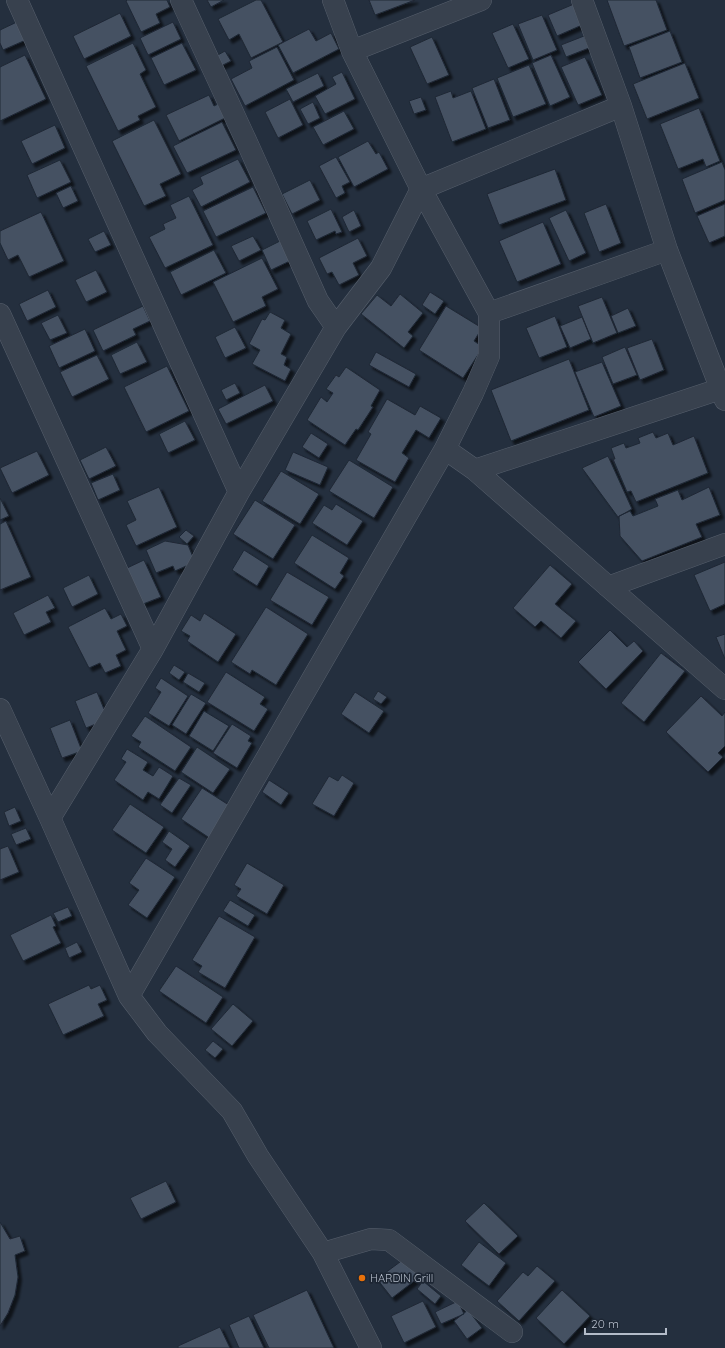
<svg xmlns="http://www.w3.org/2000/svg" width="725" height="1348" font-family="Quicksand,sans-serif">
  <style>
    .building { fill: #455162; stroke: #1f2835; filter: url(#shadow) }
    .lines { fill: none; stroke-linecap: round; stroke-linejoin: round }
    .minor-casing { stroke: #565f6c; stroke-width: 22 }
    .minor { stroke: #38414e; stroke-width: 21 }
    .food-dot { fill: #e8710a; stroke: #1d2633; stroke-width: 1.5 }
    .labels { text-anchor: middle; stroke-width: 3.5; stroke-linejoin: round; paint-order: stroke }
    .poi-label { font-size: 11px; fill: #b4bcc9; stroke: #1d2633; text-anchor: start }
  </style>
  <defs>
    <filter id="shadow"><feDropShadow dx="3.5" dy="3.5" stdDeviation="1" flood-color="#0009"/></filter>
  </defs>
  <rect width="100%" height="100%" fill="#242f3e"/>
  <path class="building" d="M 127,0 L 167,0 L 170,7 L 156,14 L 160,23 L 141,32 L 126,1 Z
    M 207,0 L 224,0 L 211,7 Z
    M 256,0 L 261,0 L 283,42 L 251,58 L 239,34 L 229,40 L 218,19 Z
    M 369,0 L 415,0 L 375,15 Z
    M 607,0 L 656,0 L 667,30 L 624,46 Z
    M 574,4 L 582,25 L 557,36 L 548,15 Z
    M 120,13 L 131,36 L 84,59 L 73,36 Z
    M 542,15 L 557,50 L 533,60 L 518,24 Z
    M 19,21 L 28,39 L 3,50 L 0,43 L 0,30 Z
    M 173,22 L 181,39 L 148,55 L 140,38 Z
    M 513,24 L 529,59 L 508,68 L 492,33 Z
    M 309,29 L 316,41 L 331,33 L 339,49 L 293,73 L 278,45 Z
    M 670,31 L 682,62 L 640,78 L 629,47 Z
    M 584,36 L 589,48 L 566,57 L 561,45 Z
    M 432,37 L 449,75 L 427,84 L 410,47 Z
    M 133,43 L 146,70 L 140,74 L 156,107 L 138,116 L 140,120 L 118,131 L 86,66 Z
    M 182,43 L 196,70 L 164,85 L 151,58 Z
    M 277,47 L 294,80 L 245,106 L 231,79 L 252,68 L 249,61 Z
    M 225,51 L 231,61 L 221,66 L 216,56 Z
    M 25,55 L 46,99 L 0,121 L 0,67 Z
    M 551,55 L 570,97 L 550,106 L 532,63 Z
    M 585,57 L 602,95 L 578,105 L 561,67 Z
    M 685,63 L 699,98 L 647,119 L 633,84 Z
    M 529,65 L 546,104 L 513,117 L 497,78 Z
    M 342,72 L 355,99 L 325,114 L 315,96 L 336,84 L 332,77 Z
    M 318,73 L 324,86 L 293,102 L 286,89 Z
    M 494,79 L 510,120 L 488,128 L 472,88 Z
    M 451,91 L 453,98 L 471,91 L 486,129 L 452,142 L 435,97 Z
    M 209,95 L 214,106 L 220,103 L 227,117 L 179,141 L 166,115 Z
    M 421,97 L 426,110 L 414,114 L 409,101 Z
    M 290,99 L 303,125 L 278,138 L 265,112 Z
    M 313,102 L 320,118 L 308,124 L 300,109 Z
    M 699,108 L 720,161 L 706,167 L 703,159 L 678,169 L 660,124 Z
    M 344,111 L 354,129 L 323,145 L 313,127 Z
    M 154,120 L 181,174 L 160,184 L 166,196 L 144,206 L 112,141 Z
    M 222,122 L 236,150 L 187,173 L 173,146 Z
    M 55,125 L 65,148 L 32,164 L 21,141 Z
    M 368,141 L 376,154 L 379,152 L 388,169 L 354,187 L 338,157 Z
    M 336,157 L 350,182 L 342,186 L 345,193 L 336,198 L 319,166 Z
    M 238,159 L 250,182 L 201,207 L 192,190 L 203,184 L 200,177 Z
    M 60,160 L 71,182 L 37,198 L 27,175 Z
    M 722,162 L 725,170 L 725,200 L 695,213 L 682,179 Z
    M 555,169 L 566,200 L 499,225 L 487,194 Z
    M 310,180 L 320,200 L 292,214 L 282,194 Z
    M 71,186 L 78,201 L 63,208 L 56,193 Z
    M 253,187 L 266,213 L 216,237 L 203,211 Z
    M 189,196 L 213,245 L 165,268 L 149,237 L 165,229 L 163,224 L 176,218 L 170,205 Z
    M 606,204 L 621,243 L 599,252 L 584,213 Z
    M 725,204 L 725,236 L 709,243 L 697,216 Z
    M 331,209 L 342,232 L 336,234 L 335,231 L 316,240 L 307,221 Z
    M 354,210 L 361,226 L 349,232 L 342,217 Z
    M 566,210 L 586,253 L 569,261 L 549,218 Z
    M 41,212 L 64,261 L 29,277 L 18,255 L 8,260 L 0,243 L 0,231 Z
    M 543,222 L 561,264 L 517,282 L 499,241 Z
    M 104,231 L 111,245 L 95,252 L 88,239 Z
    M 253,236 L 261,250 L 239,261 L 231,246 Z
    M 358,238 L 367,256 L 353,263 L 359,275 L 339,285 L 332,272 L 327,274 L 319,258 Z
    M 282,240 L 292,260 L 271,270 L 262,250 Z
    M 214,250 L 226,273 L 181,295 L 170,272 Z
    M 262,258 L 278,289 L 262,297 L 266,306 L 233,322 L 213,282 Z
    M 96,270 L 107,292 L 86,302 L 75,280 Z
    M 48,290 L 56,307 L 27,321 L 19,304 Z
    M 430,292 L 444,301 L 435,314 L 422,305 Z
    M 400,294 L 423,313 L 408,332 L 413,336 L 404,348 L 361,314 L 377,295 L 391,306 Z
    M 602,297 L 617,333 L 593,343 L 578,306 Z
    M 143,306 L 150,321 L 133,329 L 136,335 L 103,351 L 93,330 Z
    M 446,306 L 482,328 L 474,341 L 483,347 L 463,378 L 419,350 Z
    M 628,308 L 636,326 L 618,333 L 611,316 Z
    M 270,312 L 285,320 L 281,328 L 291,334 L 281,354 L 287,357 L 284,365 L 291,369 L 285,381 L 252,364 L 260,350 L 249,344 L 262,319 L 265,320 Z
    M 58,315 L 67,333 L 50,340 L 41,323 Z
    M 555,316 L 567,347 L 539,358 L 526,328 Z
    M 582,317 L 591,339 L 570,348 L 560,326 Z
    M 235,327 L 246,348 L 225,358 L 215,337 Z
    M 85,329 L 95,351 L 59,368 L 49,346 Z
    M 652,339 L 664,370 L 640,380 L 627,348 Z
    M 137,342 L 147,362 L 120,374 L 111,355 Z
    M 625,347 L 637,375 L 613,384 L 602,357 Z
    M 376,352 L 416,374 L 409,387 L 369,365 Z
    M 97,355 L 109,379 L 72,397 L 60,372 Z
    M 569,359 L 589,410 L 511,441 L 491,390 Z
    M 602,362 L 621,406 L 594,417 L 575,372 Z
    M 167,366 L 189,411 L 146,432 L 124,387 Z
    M 346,367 L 380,390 L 371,406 L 373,407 L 358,430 L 356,429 L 345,445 L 307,420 L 321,397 L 327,402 L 333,393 L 326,389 L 336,375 L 339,377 Z
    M 235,383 L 240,393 L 226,400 L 221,390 Z
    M 265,385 L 273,401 L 226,424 L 218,409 Z
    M 387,399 L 415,415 L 420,406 L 441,418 L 429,438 L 416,430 L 402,453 L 409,458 L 395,482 L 356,460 L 371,434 L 368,432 Z
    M 185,421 L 195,440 L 168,453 L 159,434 Z
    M 653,432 L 656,438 L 668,433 L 673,445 L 694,436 L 708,473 L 636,502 L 631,491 L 627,492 L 613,459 L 615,459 L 611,448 L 624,443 L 626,448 L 640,443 L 638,438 Z
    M 311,433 L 328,444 L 319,458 L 302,447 Z
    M 106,447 L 116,466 L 89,479 L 80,460 Z
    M 37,451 L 49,475 L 12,493 L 0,468 Z
    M 293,452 L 328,467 L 320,485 L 285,470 Z
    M 608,456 L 632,509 L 618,517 L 582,468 Z
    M 349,460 L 393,487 L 374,518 L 329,491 Z
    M 281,471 L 319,494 L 300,524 L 262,501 Z
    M 113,474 L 120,490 L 98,500 L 91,483 Z
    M 159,487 L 177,527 L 136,546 L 126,525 L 136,520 L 127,501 Z
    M 709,487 L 720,515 L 696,524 L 702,537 L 642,561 L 620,536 L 619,516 L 630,511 L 633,516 L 658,506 L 655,499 L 678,490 L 682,500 Z
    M 0,498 L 9,516 L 0,520 Z
    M 255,500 L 295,525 L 273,559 L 233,534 Z
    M 336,504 L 363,521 L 347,545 L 312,523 L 324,505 L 332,510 Z
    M 6,521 L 31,577 L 0,590 L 0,524 Z
    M 186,530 L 194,536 L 187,544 L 179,537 Z
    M 312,535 L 349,558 L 340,573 L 344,576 L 335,589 L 294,563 Z
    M 165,541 L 188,545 L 195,562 L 175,571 L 173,566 L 156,573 L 146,550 Z
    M 244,550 L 269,566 L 257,586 L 232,570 Z
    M 144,560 L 161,597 L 143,604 L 127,568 Z
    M 725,562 L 725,604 L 710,611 L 694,575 Z
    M 550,565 L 572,584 L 555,604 L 576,621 L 561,638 L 541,621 L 535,627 L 513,608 Z
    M 287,572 L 329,597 L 312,625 L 270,600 Z
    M 89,575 L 98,594 L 72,607 L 63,588 Z
    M 48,595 L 55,608 L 46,612 L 51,622 L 24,635 L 13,613 Z
    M 266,607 L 308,634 L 276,685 L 252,670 L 250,674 L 231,662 Z
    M 105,608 L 111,619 L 121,614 L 127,626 L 117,631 L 126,650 L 116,655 L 121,666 L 105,673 L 100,663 L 89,668 L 68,627 Z
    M 204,613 L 236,634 L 218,662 L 187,641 L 190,636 L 181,631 L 191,615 L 200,621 Z
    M 610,630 L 627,647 L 634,641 L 643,651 L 606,689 L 578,662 Z
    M 725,634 L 725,659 L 716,637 Z
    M 661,653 L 685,671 L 644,722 L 621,703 Z
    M 174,665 L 185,672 L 179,680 L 169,673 Z
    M 226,672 L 265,697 L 260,704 L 268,709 L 254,731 L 207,702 Z
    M 188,673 L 205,683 L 199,692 L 183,682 Z
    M 161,678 L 188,696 L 169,726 L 148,713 L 161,692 L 155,688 Z
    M 378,691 L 387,697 L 381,704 L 373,699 Z
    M 97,692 L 108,719 L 86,728 L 75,701 Z
    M 355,692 L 384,711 L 369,733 L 341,714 Z
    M 191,694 L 206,703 L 186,734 L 172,725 Z
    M 701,696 L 722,716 L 725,712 L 725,746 L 718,753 L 723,757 L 708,772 L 666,732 Z
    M 204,711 L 229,726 L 213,751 L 189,736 Z
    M 145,716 L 191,747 L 175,771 L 138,747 L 141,742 L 131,736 Z
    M 70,720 L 82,751 L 62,758 L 50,728 Z
    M 232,724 L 251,736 L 248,741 L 252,743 L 237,768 L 213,753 Z
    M 197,747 L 230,769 L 213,793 L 181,772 Z
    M 127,749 L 148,762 L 143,770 L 153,776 L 159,767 L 173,776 L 159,799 L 148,792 L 143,800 L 114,780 L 126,762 L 121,759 Z
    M 342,775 L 354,783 L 334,816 L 312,804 L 329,776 L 338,781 Z
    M 179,778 L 191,785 L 172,813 L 160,805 Z
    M 269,780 L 289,793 L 281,805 L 262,792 Z
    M 202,788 L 232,807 L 211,839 L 181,819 Z
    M 130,804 L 164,827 L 146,853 L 112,830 Z
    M 15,807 L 21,821 L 9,826 L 4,812 Z
    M 26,828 L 31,839 L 16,845 L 11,834 Z
    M 169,831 L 190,846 L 175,867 L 165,860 L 172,849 L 162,842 Z
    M 8,846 L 19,872 L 0,880 L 0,849 Z
    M 146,858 L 175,877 L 147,918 L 128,905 L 139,890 L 129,883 Z
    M 247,863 L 284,885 L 267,914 L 236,896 L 241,889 L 234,885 Z
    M 230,900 L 255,915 L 248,926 L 223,911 Z
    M 68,907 L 72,916 L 58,922 L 53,913 Z
    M 51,915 L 56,926 L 53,927 L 61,943 L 23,961 L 10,935 Z
    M 219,916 L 255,937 L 225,988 L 198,972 L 202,966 L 192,960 Z
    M 77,942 L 82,952 L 69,958 L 65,948 Z
    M 176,966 L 223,997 L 206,1023 L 159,991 Z
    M 89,985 L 91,989 L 100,985 L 107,1000 L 98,1004 L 104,1016 L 63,1035 L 48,1004 Z
    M 233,1004 L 253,1021 L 232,1046 L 211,1029 Z
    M 213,1041 L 223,1049 L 215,1058 L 205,1050 Z
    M 166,1181 L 176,1202 L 141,1219 L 130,1198 Z
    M 484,1203 L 518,1236 L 499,1254 L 465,1221 Z
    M 0,1222 L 10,1239 L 20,1236 L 25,1251 L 15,1255 L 18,1277 L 15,1295 L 8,1313 L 0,1326 Z
    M 479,1242 L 506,1263 L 489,1286 L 461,1265 Z
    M 408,1256 L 422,1275 L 392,1298 L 377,1279 Z
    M 537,1266 L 555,1281 L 519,1321 L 497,1301 L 523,1272 L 528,1276 Z
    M 423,1281 L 441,1296 L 435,1304 L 417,1289 Z
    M 307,1290 L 334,1348 L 269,1348 L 253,1315 Z
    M 562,1290 L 590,1316 L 564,1344 L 536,1318 Z
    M 423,1301 L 436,1327 L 404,1343 L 391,1316 Z
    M 458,1301 L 464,1314 L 441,1324 L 435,1312 Z
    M 468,1310 L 482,1328 L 467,1339 L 454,1321 Z
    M 249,1316 L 264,1348 L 239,1348 L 229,1325 Z
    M 220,1327 L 230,1348 L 178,1348 L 178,1346 Z"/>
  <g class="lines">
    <defs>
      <path id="minor" d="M 17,0 L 239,492
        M 181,0 L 249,147 L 318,301 L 336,327
        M 582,0 L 621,106 L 667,250 L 725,400
        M 352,51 L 481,0
        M 489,313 L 667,250
        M 0,314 L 153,649
        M 445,449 L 475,470 L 725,689
        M 475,470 L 720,389
        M 608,587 L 725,544
        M 0,709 L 50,818 L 129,996 L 157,1033 L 232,1111 L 258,1156 L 323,1253 L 371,1348
        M 50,818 L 153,649 L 239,492 L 336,327 L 381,268 L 421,189 L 621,106
        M 129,996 L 445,449 L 473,393 L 489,356 L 489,313 L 421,189 L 352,51 L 333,0
        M 323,1253 L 371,1239 L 389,1240 L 512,1332"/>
    </defs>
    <use href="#minor" class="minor-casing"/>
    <use href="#minor" class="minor"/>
  </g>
  <circle class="food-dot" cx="362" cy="1278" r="4"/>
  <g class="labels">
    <g class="poi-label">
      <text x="370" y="1282">HARDIN Grill</text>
    </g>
  </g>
  <path d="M585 1328v6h81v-6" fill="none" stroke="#b4bcc9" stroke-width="2"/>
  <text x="591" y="1328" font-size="12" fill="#b4bcc9" stroke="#1d2633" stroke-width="3" paint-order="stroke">20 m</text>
</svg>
